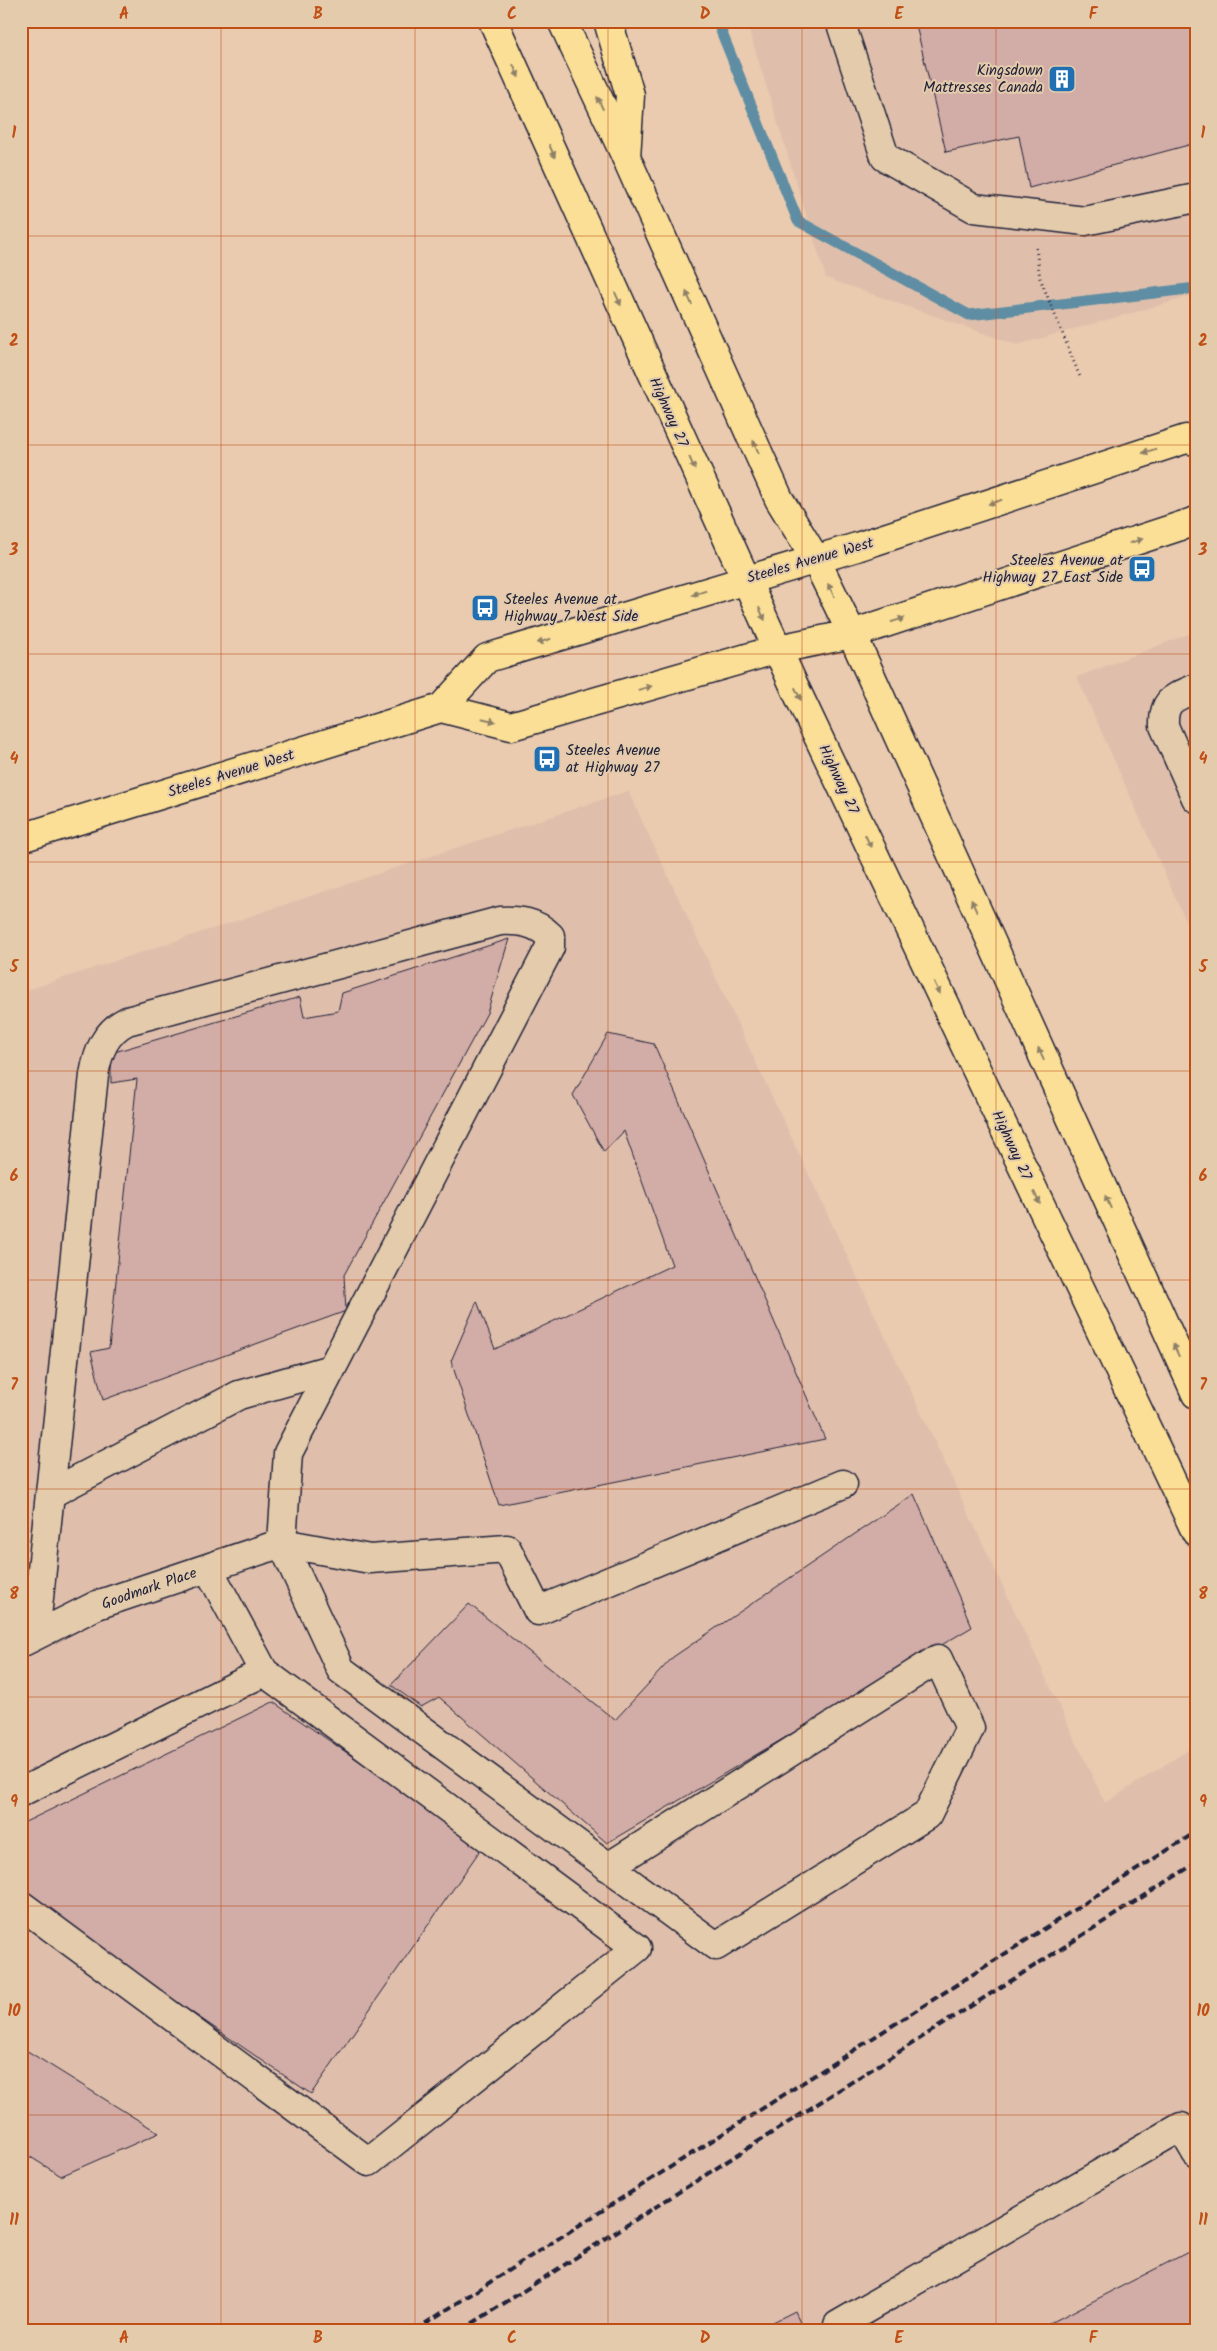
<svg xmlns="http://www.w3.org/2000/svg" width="1217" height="2351" font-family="Kalam,sans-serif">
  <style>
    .built { fill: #dfbfab }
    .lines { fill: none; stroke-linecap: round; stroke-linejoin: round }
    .stream { stroke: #5f8da3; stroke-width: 11 }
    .building { fill: #d2aca6; stroke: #22223b }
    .minor-casing { stroke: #22223b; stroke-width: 31 }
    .major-casing { stroke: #22223b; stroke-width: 31 }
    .highway-casing { stroke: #22223b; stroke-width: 31 }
    .path { stroke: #22223b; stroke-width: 3; stroke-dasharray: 1 4; stroke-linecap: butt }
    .minor { stroke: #e3cbab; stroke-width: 28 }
    .major { stroke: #fbdf96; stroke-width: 28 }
    .highway { stroke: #fbdf96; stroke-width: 28 }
    .rail { stroke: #22223b; stroke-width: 4; stroke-dasharray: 8 4; stroke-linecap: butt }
    .oneway { fill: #8e8068 }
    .grid { fill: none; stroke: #c04e15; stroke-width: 1; stroke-opacity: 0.55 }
    .labels { text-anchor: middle; stroke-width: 4; stroke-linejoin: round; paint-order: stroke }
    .poi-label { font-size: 15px; fill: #22223b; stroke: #e3cbab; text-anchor: end }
    .street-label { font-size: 15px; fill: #22223b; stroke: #e3cbab }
    .neatline { fill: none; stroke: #c04e15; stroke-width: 2 }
    .grid-label { font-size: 16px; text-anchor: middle; font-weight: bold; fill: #c04e15 }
  </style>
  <rect width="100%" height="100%" fill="#eacbb0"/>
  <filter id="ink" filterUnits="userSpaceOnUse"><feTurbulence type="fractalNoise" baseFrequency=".02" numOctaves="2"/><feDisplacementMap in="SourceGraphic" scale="10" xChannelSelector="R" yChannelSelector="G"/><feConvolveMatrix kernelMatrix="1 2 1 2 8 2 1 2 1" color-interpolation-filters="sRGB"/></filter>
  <g filter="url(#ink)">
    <path class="built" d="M 746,21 L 1196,21 L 1196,295 L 1017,345 L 826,278 Z
      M 1196,631 L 1196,944 L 1077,677 Z
      M 628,791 L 1105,1803 L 1196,1745 L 1196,2330 L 21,2330 L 21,992 Z"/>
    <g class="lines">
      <path class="stream" d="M 717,21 L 798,221 L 969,315 L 1196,288"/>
    </g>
    <path class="building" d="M 915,21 L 1196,21 L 1196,143 L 1029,188 L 1019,136 L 946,152 Z
      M 509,939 L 487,1013 L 344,1275 L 346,1311 L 103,1400 L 91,1352 L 109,1348 L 137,1079 L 111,1083 L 111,1053 L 300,997 L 304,1017 L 338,1011 L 342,993 Z
      M 608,1034 L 654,1044 L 825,1439 L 499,1505 L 451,1361 L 477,1301 L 495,1349 L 672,1265 L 624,1131 L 604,1152 L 573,1095 Z
      M 914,1494 L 972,1627 L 607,1843 L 439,1697 L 421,1707 L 391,1685 L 469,1604 L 615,1720 L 673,1657 Z
      M 273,1702 L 483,1846 L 311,2094 L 21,1895 L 21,1824 Z
      M 21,2047 L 159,2133 L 61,2176 L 24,2153 L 21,2154 Z
      M 1196,2248 L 1196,2330 L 1037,2330 Z
      M 795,2311 L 804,2330 L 757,2330 Z"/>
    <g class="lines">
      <defs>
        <path id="minor" d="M 840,21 L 885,157 L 974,208 L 1085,221 L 1196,198
          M 1196,688 C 1174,698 1163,699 1164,726 L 1196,798
          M 50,1494 L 239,1395 L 331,1369
          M 35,1636 L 94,1075 C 98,1052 105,1032 127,1021 L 500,921 C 519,920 536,922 550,936 L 550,947 L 288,1453 L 282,1543 L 341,1670 L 716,1946 L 927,1815 L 970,1728 L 938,1659 L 608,1867
          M 23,1642 L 97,1605 L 282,1543 L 370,1559 L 507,1549 L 538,1611 L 843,1484
          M 21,1792 L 264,1672
          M 21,1905 L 369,2162 L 637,1948 L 264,1672 L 208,1568
          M 838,2325 L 1181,2127 L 1196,2153"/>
        <path id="major" d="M 493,21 L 796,690 L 1196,1532
          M 562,21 L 626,157 L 779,499 L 816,560 L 852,634 L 1196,1394
          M 441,708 L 511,726 L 778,649 L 852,634 L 1196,521
          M 21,838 L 441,708 L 487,658 L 857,547 L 1186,439 L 1196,441"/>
        <path id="highway" d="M 608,21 L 630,95 L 626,157"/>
      </defs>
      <use href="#minor" class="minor-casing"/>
      <use href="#major" class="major-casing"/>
      <use href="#highway" class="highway-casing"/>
      <path class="path" d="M 1036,248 L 1040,278 L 1080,377"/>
      <use href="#minor" class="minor"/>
      <use href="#major" class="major"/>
      <use href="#highway" class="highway"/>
      <path class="rail" d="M 415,2330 L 1196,1832
        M 462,2330 L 1196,1863"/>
    </g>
    <defs><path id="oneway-solid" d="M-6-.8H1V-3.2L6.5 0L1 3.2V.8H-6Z" transform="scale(1.25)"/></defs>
    <g class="oneway">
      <use href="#oneway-solid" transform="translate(516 71) rotate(66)"/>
      <use href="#oneway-solid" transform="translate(600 103) rotate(-115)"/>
      <use href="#oneway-solid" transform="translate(552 151) rotate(66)"/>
      <use href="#oneway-solid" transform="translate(689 298) rotate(-114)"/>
      <use href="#oneway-solid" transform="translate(618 299) rotate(66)"/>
      <use href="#oneway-solid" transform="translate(756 447) rotate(-114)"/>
      <use href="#oneway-solid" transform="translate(1149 451) rotate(162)"/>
      <use href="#oneway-solid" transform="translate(692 463) rotate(66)"/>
      <use href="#oneway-solid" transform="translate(995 502) rotate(162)"/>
      <use href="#oneway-solid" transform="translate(1136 541) rotate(-18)"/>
      <use href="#oneway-solid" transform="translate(831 590) rotate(-116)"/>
      <use href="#oneway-solid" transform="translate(699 593) rotate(163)"/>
      <use href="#oneway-solid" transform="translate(762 614) rotate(65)"/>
      <use href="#oneway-solid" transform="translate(898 620) rotate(-18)"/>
      <use href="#oneway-solid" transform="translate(544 641) rotate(163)"/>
      <use href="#oneway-solid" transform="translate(645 688) rotate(-16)"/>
      <use href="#oneway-solid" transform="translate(798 694) rotate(65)"/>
      <use href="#oneway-solid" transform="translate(489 720) rotate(14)"/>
      <use href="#oneway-solid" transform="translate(868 841) rotate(65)"/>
      <use href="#oneway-solid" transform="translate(974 906) rotate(-114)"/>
      <use href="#oneway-solid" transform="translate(937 988) rotate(65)"/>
      <use href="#oneway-solid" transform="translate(1041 1054) rotate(-114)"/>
      <use href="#oneway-solid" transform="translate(1037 1198) rotate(65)"/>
      <use href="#oneway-solid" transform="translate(1108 1202) rotate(-114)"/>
      <use href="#oneway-solid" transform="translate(1176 1350) rotate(-114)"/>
    </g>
  </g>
  <path class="grid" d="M 221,21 L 221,2330M 415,21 L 415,2330M 608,21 L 608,2330M 802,21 L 802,2330M 996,21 L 996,2330M 21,236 L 1196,236M 21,445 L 1196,445M 21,654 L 1196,654M 21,862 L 1196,862M 21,1071 L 1196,1071M 21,1280 L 1196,1280M 21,1489 L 1196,1489M 21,1697 L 1196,1697M 21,1906 L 1196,1906M 21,2115 L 1196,2115"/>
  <defs>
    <symbol id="building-square" viewBox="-11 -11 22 22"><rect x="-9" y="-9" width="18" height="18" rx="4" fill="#1f6fb2" stroke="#e3cbab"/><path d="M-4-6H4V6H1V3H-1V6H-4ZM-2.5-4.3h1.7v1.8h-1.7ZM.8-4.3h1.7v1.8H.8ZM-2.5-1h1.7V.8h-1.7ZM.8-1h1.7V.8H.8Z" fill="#fff"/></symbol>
    <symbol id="bus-square" viewBox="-11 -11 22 22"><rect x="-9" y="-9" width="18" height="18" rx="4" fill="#1f6fb2" stroke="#e3cbab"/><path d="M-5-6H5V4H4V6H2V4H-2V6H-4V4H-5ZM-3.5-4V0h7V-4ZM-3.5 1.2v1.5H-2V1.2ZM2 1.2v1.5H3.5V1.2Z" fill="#fff"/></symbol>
  </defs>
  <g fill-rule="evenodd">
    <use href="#building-square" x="1046" y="63" width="32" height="32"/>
    <use href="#bus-square" x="1126" y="553" width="32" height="32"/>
    <use href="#bus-square" x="469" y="592" width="32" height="32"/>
    <use href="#bus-square" x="531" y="743" width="32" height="32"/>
  </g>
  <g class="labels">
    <g class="poi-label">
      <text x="1043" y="75">Kingsdown<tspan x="1043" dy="17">Mattresses Canada</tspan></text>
      <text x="1123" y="565">Steeles Avenue at<tspan x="1123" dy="17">Highway 27 East Side</tspan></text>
      <text x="504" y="604" text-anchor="start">Steeles Avenue at<tspan x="504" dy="17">Highway 7 West Side</tspan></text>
      <text x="566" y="755" text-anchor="start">Steeles Avenue<tspan x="566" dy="17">at Highway 27</tspan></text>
    </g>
    <g class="street-label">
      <text transform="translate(669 412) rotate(66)" y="5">Highway 27</text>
      <text transform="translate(810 560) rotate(-16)" y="5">Steeles Avenue West</text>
      <text transform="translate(231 773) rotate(-17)" y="5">Steeles Avenue West</text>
      <text transform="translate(839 779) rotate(65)" y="5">Highway 27</text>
      <text transform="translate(1012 1145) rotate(65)" y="5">Highway 27</text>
      <text transform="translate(149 1588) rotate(-19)" y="5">Goodmark Place</text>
    </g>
  </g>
  <rect width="1217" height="2351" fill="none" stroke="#e3cbab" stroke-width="55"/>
  <rect x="28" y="28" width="1162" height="2296" class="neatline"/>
  <g class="grid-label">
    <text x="124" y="19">A</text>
    <text x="318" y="19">B</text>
    <text x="512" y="19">C</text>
    <text x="705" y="19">D</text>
    <text x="899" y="19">E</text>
    <text x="1093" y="19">F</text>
    <text x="14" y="138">1</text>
    <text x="1203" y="138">1</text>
    <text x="14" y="346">2</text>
    <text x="1203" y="346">2</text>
    <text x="14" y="555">3</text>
    <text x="1203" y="555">3</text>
    <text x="14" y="764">4</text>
    <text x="1203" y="764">4</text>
    <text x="14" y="972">5</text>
    <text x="1203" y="972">5</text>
    <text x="14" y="1181">6</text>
    <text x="1203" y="1181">6</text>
    <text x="14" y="1390">7</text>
    <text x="1203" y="1390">7</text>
    <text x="14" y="1599">8</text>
    <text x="1203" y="1599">8</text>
    <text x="14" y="1807">9</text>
    <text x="1203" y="1807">9</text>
    <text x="14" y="2016">10</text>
    <text x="1203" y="2016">10</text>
    <text x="14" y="2225">11</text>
    <text x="1203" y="2225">11</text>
    <text x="124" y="2343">A</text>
    <text x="318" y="2343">B</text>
    <text x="512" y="2343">C</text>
    <text x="705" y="2343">D</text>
    <text x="899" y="2343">E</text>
    <text x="1093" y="2343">F</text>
  </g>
</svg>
